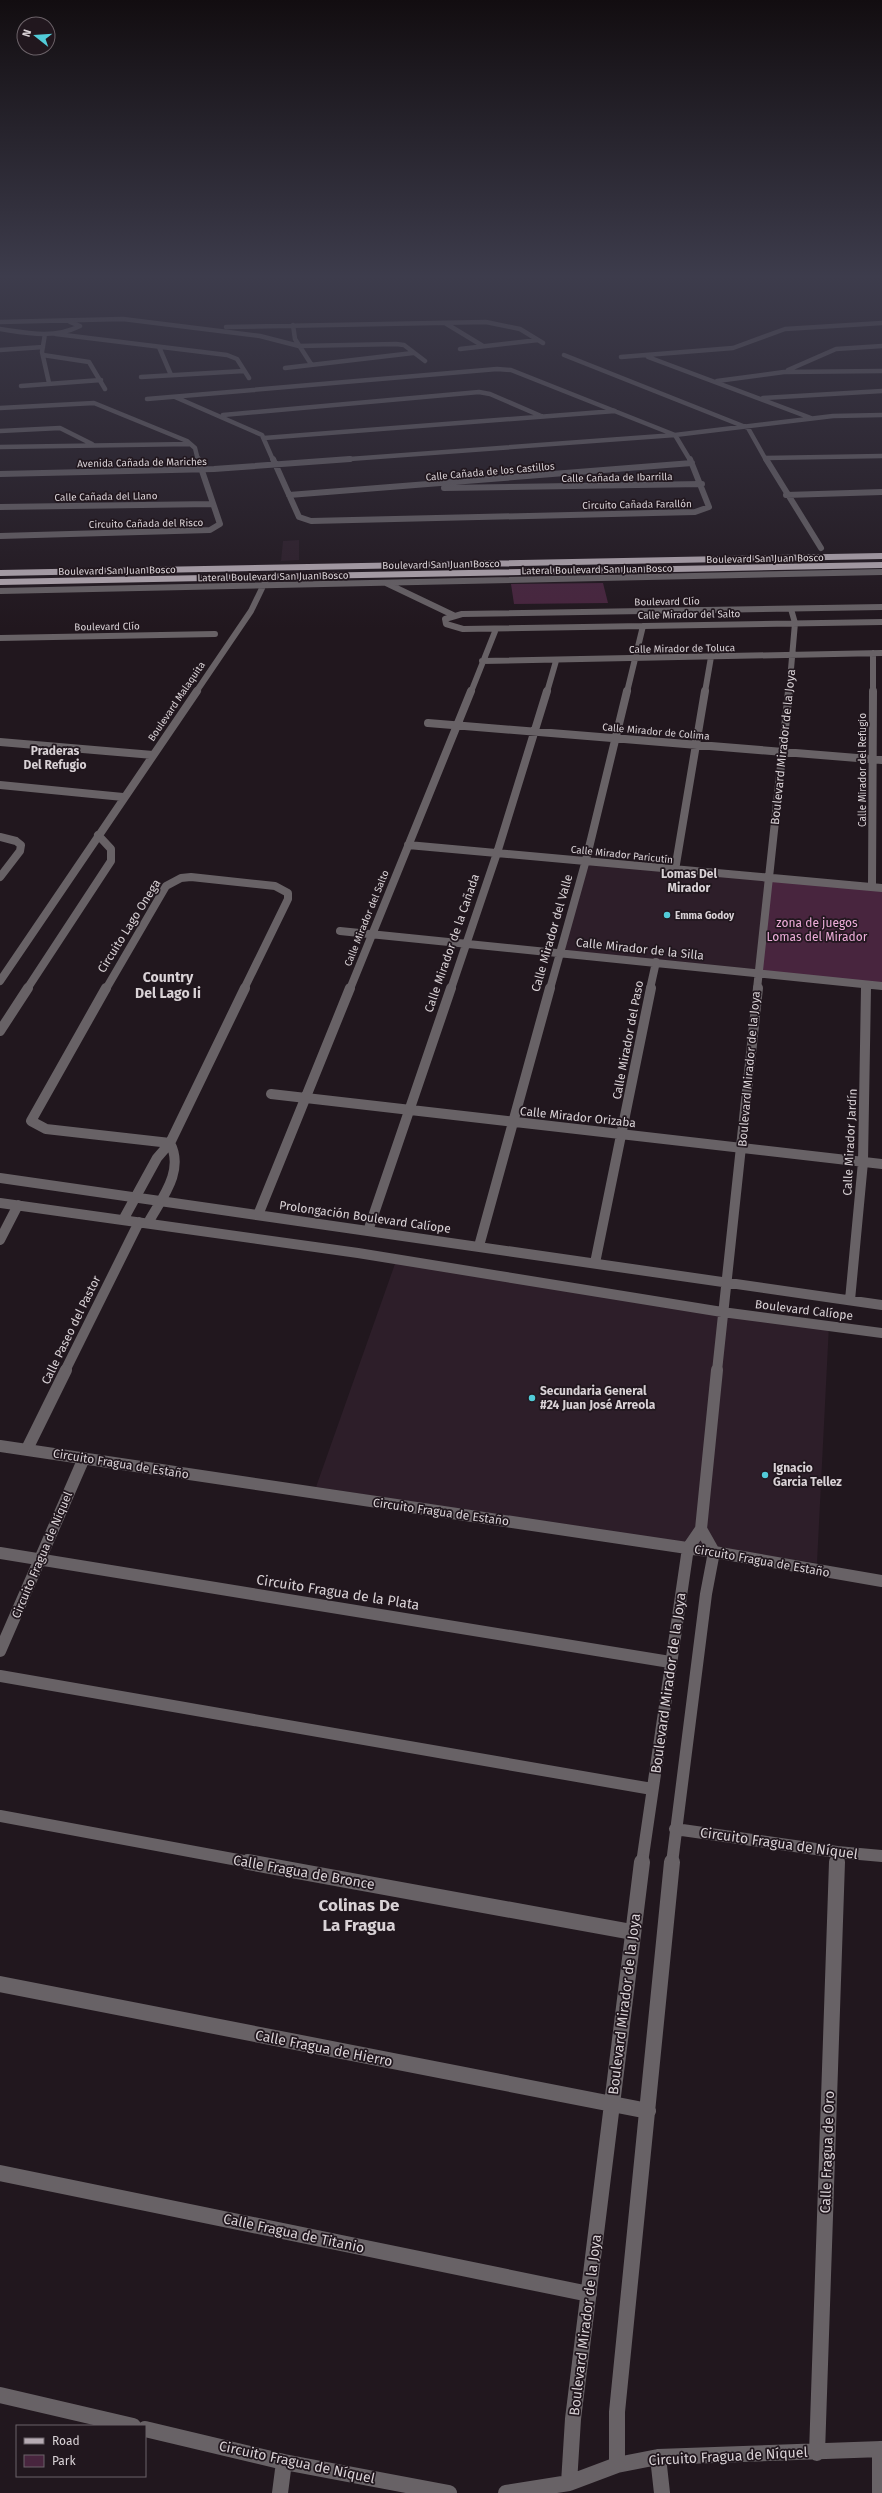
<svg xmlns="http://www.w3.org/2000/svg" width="882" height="2493" font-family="'Fira Sans',sans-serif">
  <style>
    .built { fill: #2d1e29 }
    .green { fill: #48253e }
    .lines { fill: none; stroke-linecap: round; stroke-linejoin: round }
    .minor-far5 { stroke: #686266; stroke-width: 4.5 }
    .minor-far4 { stroke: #686266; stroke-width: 6 }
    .minor-far3 { stroke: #686266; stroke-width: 8 }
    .minor-far2 { stroke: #686266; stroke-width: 10 }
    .minor-far1 { stroke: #686266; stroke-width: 12 }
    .minor { stroke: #686266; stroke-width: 16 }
    .major { stroke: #b6abb3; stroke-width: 6 }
    .poi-dot { fill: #52cbd8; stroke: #21171e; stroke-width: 1.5 }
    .labels { text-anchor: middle; stroke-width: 3.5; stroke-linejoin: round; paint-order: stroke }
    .far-street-label { font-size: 10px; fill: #d9d2d6; stroke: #21171e }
    .far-poi-label { font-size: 10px; font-weight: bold; fill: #d9d2d6; stroke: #21171e; text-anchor: start }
    .street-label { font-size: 12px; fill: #d9d2d6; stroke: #21171e }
    .far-quarter-label { font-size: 12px; font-weight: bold; fill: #d9d2d6; stroke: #21171e }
    .park-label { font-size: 12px; fill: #eeadda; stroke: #21171e }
    .poi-label { font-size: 12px; font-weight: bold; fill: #d9d2d6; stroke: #21171e; text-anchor: start }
    .quarter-label { font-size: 14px; font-weight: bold; fill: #d9d2d6; stroke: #21171e }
    .near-street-label { font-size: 14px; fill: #d9d2d6; stroke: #21171e }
    .near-quarter-label { font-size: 17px; font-weight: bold; fill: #d9d2d6; stroke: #21171e }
  </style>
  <rect width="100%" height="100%" fill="#21171e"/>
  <path class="built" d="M 299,540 L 299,560 L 281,561 L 283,541 Z
    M 587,861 L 765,877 L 758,973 L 561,953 Z
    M 396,1261 L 829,1325 L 817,1563 L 316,1487 Z"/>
  <path class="green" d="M 603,583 L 608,603 L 514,604 L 511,584 Z
    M 765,877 L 882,887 L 882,985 L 758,973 Z"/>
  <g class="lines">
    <path class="minor-far5" d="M 0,322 L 123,319 L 260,336 L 299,346 L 396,344 L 404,345 L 425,361
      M 445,323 L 483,346
      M 293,325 L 295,339 L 311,364
      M 226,327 L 486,322 L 520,329 L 543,343
      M 0,329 C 27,333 54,339 80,326 L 70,322
      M 45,334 L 42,352 L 49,383
      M 56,334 L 227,355 L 237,359 L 249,378
      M 159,347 L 171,375
      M 460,349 L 538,340
      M 0,350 L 43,347
      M 43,355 L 89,362 L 105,389
      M 564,355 L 748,428 L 766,460
      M 621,357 L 733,348 L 785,329 L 882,323
      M 648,357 L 811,418
      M 285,368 L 413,353
      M 788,370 L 836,349 L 882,346
      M 141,377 L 244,371
      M 717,381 L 784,372 L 882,371
      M 21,386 L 101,380
      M 175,397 L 262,435 L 273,460
      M 763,398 L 882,391
      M 147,399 L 497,369 L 511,370 L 675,435 L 690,460
      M 0,408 L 94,403 L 187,441 L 195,448 L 198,460
      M 223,415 L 479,392 L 490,394 L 541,416
      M 0,431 L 60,428 L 92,444
      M 264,438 L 615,411
      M 0,447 L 190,444
      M 765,458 L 882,456
      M 336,460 L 675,435 L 833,416 L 882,415"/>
    <path class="minor-far4" d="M 273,459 L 299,517 L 311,521 L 695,512 L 709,507 L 690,459
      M 766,459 L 821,548
      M 0,474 L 214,469 L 350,459
      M 444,488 L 702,484
      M 289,495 L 692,463
      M 786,495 L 882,492
      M 0,507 L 212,504
      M 0,536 L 210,530 L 220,524 L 198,459
      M 386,583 L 453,615
      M 0,591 L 882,572
      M 882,607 L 462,614 L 445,619 L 446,624 L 463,629 L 882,622
      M 0,638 L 215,634
      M 482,661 L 882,653
      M 196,692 L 251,611 L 266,580
      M 471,692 L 496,629
      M 547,692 L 556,661
      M 627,692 L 643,626
      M 705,692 L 711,657
      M 789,692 L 795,623 L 791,609
      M 873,692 L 873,653"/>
    <path class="minor-far3" d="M 428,723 L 882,760
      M 0,742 L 153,755
      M 0,785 L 123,797
      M 0,837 L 16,841 L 21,845 L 20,851 L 0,877
      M 408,845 L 882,888
      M 675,870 L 705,691
      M 872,887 L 873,691
      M 340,931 L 882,986
      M 0,981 L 197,691
      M 27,989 L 111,861 L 111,849 L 98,835
      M 106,989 L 166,886 L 181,878 L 191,877 L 275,886 L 288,893 L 288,899 L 244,989
      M 350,989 L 471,691
      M 451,989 L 497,853 L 547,691
      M 550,989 L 586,860 L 627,691
      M 650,989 L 656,962
      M 757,989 L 789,691
      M 866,989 L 866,985"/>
    <path class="minor-far2" d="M 106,988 L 31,1121 L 46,1129 L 170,1143
      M 0,1031 L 28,988
      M 271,1094 L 882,1164
      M 170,1143 L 245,988
      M 0,1178 L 882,1305
      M 0,1203 L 358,1253 L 722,1312 L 882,1333
      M 258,1215 L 350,988
      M 123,1220 L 157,1158 L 170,1143
      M 148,1223 C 161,1199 185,1171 170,1143
      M 368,1231 L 451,988
      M 0,1240 L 18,1205
      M 479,1246 L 550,988
      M 595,1263 L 651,988
      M 850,1300 L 863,1162 L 866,988
      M 65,1371 L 139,1222
      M 717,1371 L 758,988"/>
    <path class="minor-far1" d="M 0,1446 L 714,1552 L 882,1581
      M 27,1449 L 66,1370
      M 0,1553 L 670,1662
      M 0,1651 L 84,1458
      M 0,1676 L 652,1789
      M 0,1816 L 254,1863
      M 675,1829 L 837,1852 L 882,1856
      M 642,1863 L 688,1548 L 701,1529 L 717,1370
      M 672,1863 L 706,1594 L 714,1552 L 701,1529
      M 837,1863 L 837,1852"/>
    <path class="minor" d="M 248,1862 L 632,1932
      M 0,1984 L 648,2111
      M 0,2173 L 589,2294
      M 0,2395 L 133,2426
      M 145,2429 L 284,2462 L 449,2493
      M 880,2449 L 880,2493
      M 817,2453 L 837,1862
      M 658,2457 L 662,2493
      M 617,2465 L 617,2412 L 672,1862
      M 569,2483 L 573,2419 L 642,1862
      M 280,2493 L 284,2462
      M 506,2493 L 569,2483 L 617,2465 L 658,2457 L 882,2449"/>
    <path class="major" d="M 0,573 L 882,556
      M 0,582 L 882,565"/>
  </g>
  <linearGradient id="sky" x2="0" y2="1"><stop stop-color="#120d10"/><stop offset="0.44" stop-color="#3d3c4c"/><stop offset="1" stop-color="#3d3c4c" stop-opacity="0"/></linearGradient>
  <rect width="882" height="628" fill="url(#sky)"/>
  <g class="poi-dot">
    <circle cx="667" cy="915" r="4"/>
    <circle cx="532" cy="1398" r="4"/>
    <circle cx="765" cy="1475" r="4"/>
  </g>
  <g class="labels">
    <g class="far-street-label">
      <text transform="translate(142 462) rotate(-1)" y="4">Avenida Cañada de Mariches</text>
      <text transform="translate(490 471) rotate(-5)" y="4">Calle Cañada de los Castillos</text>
      <text transform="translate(617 477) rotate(-1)" y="4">Calle Cañada de Ibarrilla</text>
      <text transform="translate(106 496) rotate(-1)" y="4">Calle Cañada del Llano</text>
      <text transform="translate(637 504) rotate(-1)" y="4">Circuito Cañada Farallón</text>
      <text transform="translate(146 523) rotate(-1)" y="4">Circuito Cañada del Risco</text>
      <text transform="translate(765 558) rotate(-1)" y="4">Boulevard San Juan Bosco</text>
      <text transform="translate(441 564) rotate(-1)" y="4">Boulevard San Juan Bosco</text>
      <text transform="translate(597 569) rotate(-1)" y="4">Lateral Boulevard San Juan Bosco</text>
      <text transform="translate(117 570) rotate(-1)" y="4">Boulevard San Juan Bosco</text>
      <text transform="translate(273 576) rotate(-1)" y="4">Lateral Boulevard San Juan Bosco</text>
      <text transform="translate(667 601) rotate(-1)" y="4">Boulevard Clío</text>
      <text transform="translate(689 614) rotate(-1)" y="4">Calle Mirador del Salto</text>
      <text transform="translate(107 626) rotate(-1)" y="4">Boulevard Clío</text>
      <text transform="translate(682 648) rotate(-1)" y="4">Calle Mirador de Toluca</text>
      <text transform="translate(176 701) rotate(-56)" y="4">Boulevard Malaquita</text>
      <text transform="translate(656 731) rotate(5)" y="4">Calle Mirador de Colima</text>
      <text transform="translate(862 770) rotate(-90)" y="4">Calle Mirador del Refugio</text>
      <text transform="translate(622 854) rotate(6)" y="4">Calle Mirador Paricutín</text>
      <text transform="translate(366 918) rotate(-68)" y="4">Calle Mirador del Salto</text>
    </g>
    <g class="far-poi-label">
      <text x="675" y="919">Emma Godoy</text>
    </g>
    <g class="street-label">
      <text transform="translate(783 747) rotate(-84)" y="4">Boulevard Mirador de la Joya</text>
      <text transform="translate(129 926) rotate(-58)" y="4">Circuito Lago Onega</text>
      <text transform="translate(552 933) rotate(-74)" y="4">Calle Mirador del Valle</text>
      <text transform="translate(452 943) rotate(-71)" y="4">Calle Mirador de la Cañada</text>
      <text transform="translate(640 949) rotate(6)" y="4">Calle Mirador de la Silla</text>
      <text transform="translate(628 1040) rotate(-79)" y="4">Calle Mirador del Paso</text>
      <text transform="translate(749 1069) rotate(-85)" y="4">Boulevard Mirador de la Joya</text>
      <text transform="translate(578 1117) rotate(6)" y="4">Calle Mirador Orizaba</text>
      <text transform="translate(850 1142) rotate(-87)" y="4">Calle Mirador Jardín</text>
      <text transform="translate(365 1217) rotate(8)" y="4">Prolongación Boulevard Calíope</text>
      <text transform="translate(804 1310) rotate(7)" y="4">Boulevard Calíope</text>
      <text transform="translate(71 1330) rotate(-64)" y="4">Calle Paseo del Pastor</text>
      <text transform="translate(121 1464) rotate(9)" y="4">Circuito Fragua de Estaño</text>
      <text transform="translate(441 1512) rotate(8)" y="4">Circuito Fragua de Estaño</text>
      <text transform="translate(42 1555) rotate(-67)" y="4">Circuito Fragua de Níquel</text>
      <text transform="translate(762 1561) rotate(10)" y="4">Circuito Fragua de Estaño</text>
    </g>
    <g class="far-quarter-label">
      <text x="55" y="755">Praderas<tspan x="55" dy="14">Del Refugio</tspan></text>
      <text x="689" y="878">Lomas Del<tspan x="689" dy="14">Mirador</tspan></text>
    </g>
    <g class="park-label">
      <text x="817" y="927">zona de juegos<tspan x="817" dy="14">Lomas del Mirador</tspan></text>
    </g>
    <g class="poi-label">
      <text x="540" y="1395">Secundaria General<tspan x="540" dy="14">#24 Juan José Arreola</tspan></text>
      <text x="773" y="1472">Ignacio<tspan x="773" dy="14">Garcia Tellez</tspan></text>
    </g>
    <g class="quarter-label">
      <text x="168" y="982">Country<tspan x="168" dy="16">Del Lago Ii</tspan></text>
    </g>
    <g class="near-street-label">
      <text transform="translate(338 1592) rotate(9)" y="5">Circuito Fragua de la Plata</text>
      <text transform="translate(668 1683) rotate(-82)" y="5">Boulevard Mirador de la Joya</text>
      <text transform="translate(779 1843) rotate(8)" y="5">Circuito Fragua de Níquel</text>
      <text transform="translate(304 1872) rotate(10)" y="5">Calle Fragua de Bronce</text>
      <text transform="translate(624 2004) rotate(-83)" y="5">Boulevard Mirador de la Joya</text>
      <text transform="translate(324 2048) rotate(11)" y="5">Calle Fragua de Hierro</text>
      <text transform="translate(827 2152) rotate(-88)" y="5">Calle Fragua de Oro</text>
      <text transform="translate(294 2233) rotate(12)" y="5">Calle Fragua de Titanio</text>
      <text transform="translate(585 2325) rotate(-83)" y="5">Boulevard Mirador de la Joya</text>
      <text transform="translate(728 2456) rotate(-3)" y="5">Circuito Fragua de Níquel</text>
      <text transform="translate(297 2462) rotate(12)" y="5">Circuito Fragua de Níquel</text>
    </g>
    <g class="near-quarter-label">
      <text x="359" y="1911">Colinas De<tspan x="359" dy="20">La Fragua</tspan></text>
    </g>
  </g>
  <rect x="16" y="2425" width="130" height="52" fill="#21171e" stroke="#6b6268"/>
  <rect x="24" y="2438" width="20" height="6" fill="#b6abb3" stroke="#6b6268"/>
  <text x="52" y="2445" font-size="12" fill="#d9d2d6">Road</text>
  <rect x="24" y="2455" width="20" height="12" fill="#48253e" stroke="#6b6268"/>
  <text x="52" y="2465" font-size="12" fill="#d9d2d6">Park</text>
  <g transform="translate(36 36) rotate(287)"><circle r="19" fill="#21171e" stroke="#6b6268"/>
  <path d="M0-3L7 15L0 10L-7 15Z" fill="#52cbd8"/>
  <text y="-6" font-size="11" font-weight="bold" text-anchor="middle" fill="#d9d2d6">N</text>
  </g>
</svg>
